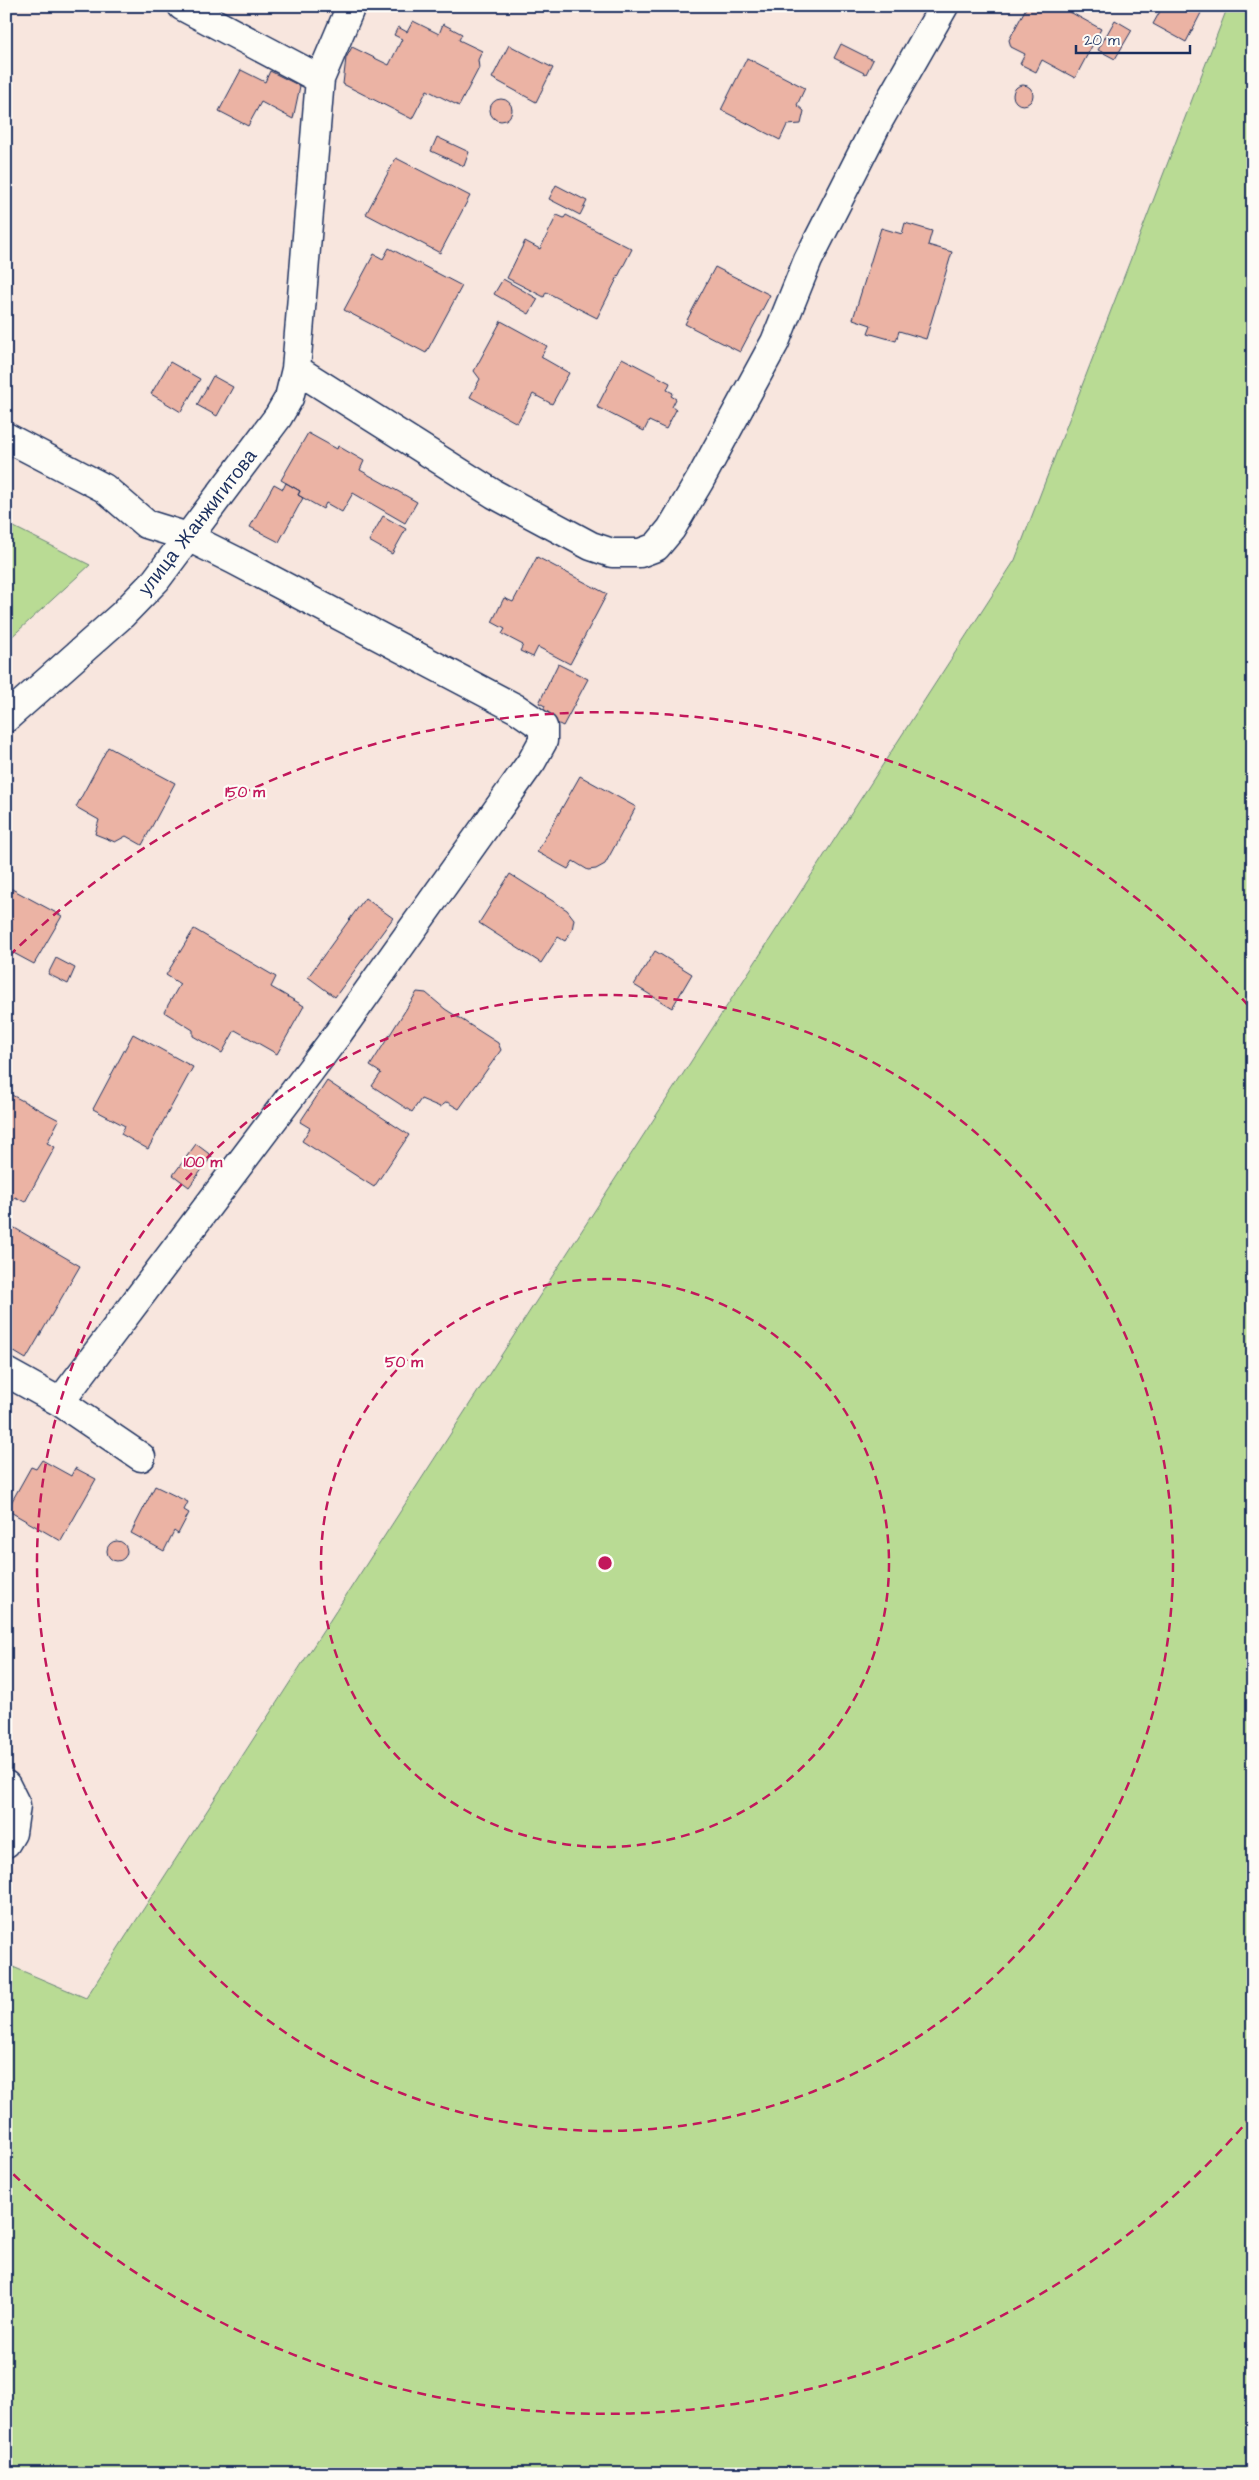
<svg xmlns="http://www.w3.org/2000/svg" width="1259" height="2480" font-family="'Architects Daughter',sans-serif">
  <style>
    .green { fill: #b9db94; stroke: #6a8579 }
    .building { fill: #ebb3a4; stroke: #1b2f5e }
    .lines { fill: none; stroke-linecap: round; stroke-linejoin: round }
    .minor-casing { stroke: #1b2f5e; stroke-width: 31 }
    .minor { stroke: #fdfcf7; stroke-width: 28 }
    .ring { fill: none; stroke: #c2185b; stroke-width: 2.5; stroke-dasharray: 9 6 }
    .labels { text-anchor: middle; stroke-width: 4.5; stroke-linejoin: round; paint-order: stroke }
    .street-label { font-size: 19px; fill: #1b2f5e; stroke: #fdfcf7 }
    .centre { fill: #c2185b; stroke: #fdfcf7; stroke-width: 2.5 }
    .ring-label { font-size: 15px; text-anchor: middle; font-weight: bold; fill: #c2185b; stroke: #fdfcf7; stroke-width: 4.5; stroke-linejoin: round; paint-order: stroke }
  </style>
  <rect width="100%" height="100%" fill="#f8e6de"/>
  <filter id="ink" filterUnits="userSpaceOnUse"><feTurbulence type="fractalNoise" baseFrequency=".02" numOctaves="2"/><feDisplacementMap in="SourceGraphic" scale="10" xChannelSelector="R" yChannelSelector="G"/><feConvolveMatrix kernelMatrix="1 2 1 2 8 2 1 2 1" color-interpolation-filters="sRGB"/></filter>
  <g filter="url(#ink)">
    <path class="green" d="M 1228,6 L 1253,6 L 1253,2456 L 1247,2474 L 6,2474 L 6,1964 L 86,1998 L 1015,560 Z
      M 6,523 L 90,565 L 6,642 Z"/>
    <path class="building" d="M 1027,6 L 1059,6 L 1101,29 L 1075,78 L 1042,60 L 1036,72 L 1020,64 L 1025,54 L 1011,47 L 1009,40 Z
      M 1163,6 L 1190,6 L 1201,13 L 1186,42 L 1153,24 Z
      M 1115,20 L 1132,30 L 1115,59 L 1098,50 Z
      M 413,21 L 439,34 L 443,24 L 462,34 L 459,40 L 482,51 L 478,60 L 479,68 L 459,106 L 427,90 L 412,119 L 343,84 L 346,58 L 352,47 L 389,65 L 402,39 L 394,35 L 398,27 L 407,32 Z
      M 841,44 L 873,60 L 866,74 L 834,58 Z
      M 509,45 L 553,68 L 536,102 L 492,78 Z
      M 747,58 L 805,88 L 797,105 L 804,111 L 801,124 L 787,125 L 780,140 L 721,110 Z
      M 241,70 L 265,82 L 270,71 L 300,86 L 293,119 L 261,102 L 248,126 L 219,111 Z
      M1013 95a10 10 0 1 1 20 0a10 10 0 1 1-20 0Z
      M490 110a11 11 0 1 1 22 0a11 11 0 1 1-22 0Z
      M 437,137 L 469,152 L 464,166 L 431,151 Z
      M 396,158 L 470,196 L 440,253 L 366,214 Z
      M 556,185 L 587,201 L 580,215 L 549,199 Z
      M 557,215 L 564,218 L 566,215 L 632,249 L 597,318 L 546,292 L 544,297 L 507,278 L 525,241 L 540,249 Z
      M 905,223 L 932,231 L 928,245 L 952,252 L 926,339 L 899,331 L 896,341 L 868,333 L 871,325 L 853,319 L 881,228 L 902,234 Z
      M 389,248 L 462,286 L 426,353 L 344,310 L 374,254 L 383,259 Z
      M 715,267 L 770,295 L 740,352 L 685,324 Z
      M 503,279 L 538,299 L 529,314 L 494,294 Z
      M 501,321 L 547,346 L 541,357 L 569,373 L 552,404 L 533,394 L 517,423 L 470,397 L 480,379 L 474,371 Z
      M 622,358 L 670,383 L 667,390 L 673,393 L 671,396 L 676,399 L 672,407 L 676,410 L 666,429 L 649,421 L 644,431 L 597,407 Z
      M 170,362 L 200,379 L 181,412 L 151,394 Z
      M 213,376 L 233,387 L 217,416 L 197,405 Z
      M 308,433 L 337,449 L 338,446 L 364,461 L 360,470 L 417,502 L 405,523 L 353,493 L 342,512 L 326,503 L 323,509 L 298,495 L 300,491 L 281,480 Z
      M 286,483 L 300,491 L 298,495 L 303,498 L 279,542 L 250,527 L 274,484 L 283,489 Z
      M 383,516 L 406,529 L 392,554 L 369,541 Z
      M 537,557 L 607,594 L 570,664 L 538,647 L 533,657 L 520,651 L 523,645 L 502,634 L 505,629 L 492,622 L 504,598 L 513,602 Z
      M 558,664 L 588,679 L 563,726 L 541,715 L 545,706 L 539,703 Z
      M 108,747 L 175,783 L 142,845 L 126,836 L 115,842 L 95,834 L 99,820 L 76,807 Z
      M 580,776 L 636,807 L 605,864 L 596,869 L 588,870 L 573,861 L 568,869 L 537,852 Z
      M 510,874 L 567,910 L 574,919 L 572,930 L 565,941 L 558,937 L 541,963 L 479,923 Z
      M 10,888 L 62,916 L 34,964 L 6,949 L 6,894 Z
      M 365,898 L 393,918 L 335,997 L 308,977 Z
      M 194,929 L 276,977 L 271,987 L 304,1006 L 277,1054 L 235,1030 L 222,1053 L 193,1036 L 193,1030 L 164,1012 L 180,984 L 166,975 Z
      M 655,951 L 692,974 L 672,1008 L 634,985 Z
      M 56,958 L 75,968 L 68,984 L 48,974 Z
      M 417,992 L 426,993 L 445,1009 L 498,1043 L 501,1050 L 459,1109 L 447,1102 L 440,1107 L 421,1099 L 412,1112 L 372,1086 L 381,1073 L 370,1066 Z
      M 133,1034 L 193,1067 L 148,1149 L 121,1134 L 125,1126 L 93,1109 Z
      M 327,1081 L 409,1135 L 374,1187 L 302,1141 L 310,1128 L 300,1122 Z
      M 6,1092 L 59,1120 L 47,1143 L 55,1147 L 25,1202 L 15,1197 L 6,1214 Z
      M 196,1144 L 212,1156 L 189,1187 L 173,1175 Z
      M 6,1223 L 80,1266 L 26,1359 L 6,1347 Z
      M 42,1460 L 71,1476 L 75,1468 L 96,1479 L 61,1541 L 7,1510 L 31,1467 L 36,1469 Z
      M 155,1486 L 188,1502 L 184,1510 L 189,1513 L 178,1534 L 174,1531 L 164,1551 L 131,1533 Z
      M107 1551a10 10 0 1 1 20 0a10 10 0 1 1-20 0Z"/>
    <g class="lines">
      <defs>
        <path id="minor" d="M 182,6 L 320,79
          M 296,369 L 494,494 L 591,546 L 612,553 L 640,553 L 656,547 L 671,529 L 700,480 L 775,342 L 808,260 L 879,120 L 944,6
          M 6,437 L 104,488 L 146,524 L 188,537 L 234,560 L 517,709 L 543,727 L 543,741 L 532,761 L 337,1035 L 60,1402 L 6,1372
          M 6,718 L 122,615 L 156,580 L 278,417 L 289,398 L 296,369 L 320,79 L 351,6
          M 60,1402 L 141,1457
          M 6,1785 L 16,1805 L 12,1833 L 6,1843"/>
      </defs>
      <use href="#minor" class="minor-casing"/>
      <use href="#minor" class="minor"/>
    </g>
  </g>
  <g class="ring">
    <circle cx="605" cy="1563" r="284"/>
    <circle cx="605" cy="1563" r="568"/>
    <path d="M1252 2116A851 851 0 0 1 9 2170M9 956A851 851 0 0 1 1252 1010"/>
  </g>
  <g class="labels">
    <g class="street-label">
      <text transform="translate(197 522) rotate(-52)" y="7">улица Жанжигитова</text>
    </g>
  </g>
  <circle cx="605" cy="1563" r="8" class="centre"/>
  <g class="ring-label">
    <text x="245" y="797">150 m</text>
    <text x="203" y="1167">100 m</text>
    <text x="404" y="1367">50 m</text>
  </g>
  <rect width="1259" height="2480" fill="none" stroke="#fdfcf7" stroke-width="25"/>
  <rect x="12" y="12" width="1234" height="2455" fill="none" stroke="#1b2f5e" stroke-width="2" filter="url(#ink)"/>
  <path d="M1076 45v8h114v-8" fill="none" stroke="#1b2f5e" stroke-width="2.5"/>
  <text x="1084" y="45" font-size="15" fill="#1b2f5e" stroke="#fdfcf7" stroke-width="4" paint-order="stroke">20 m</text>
</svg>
